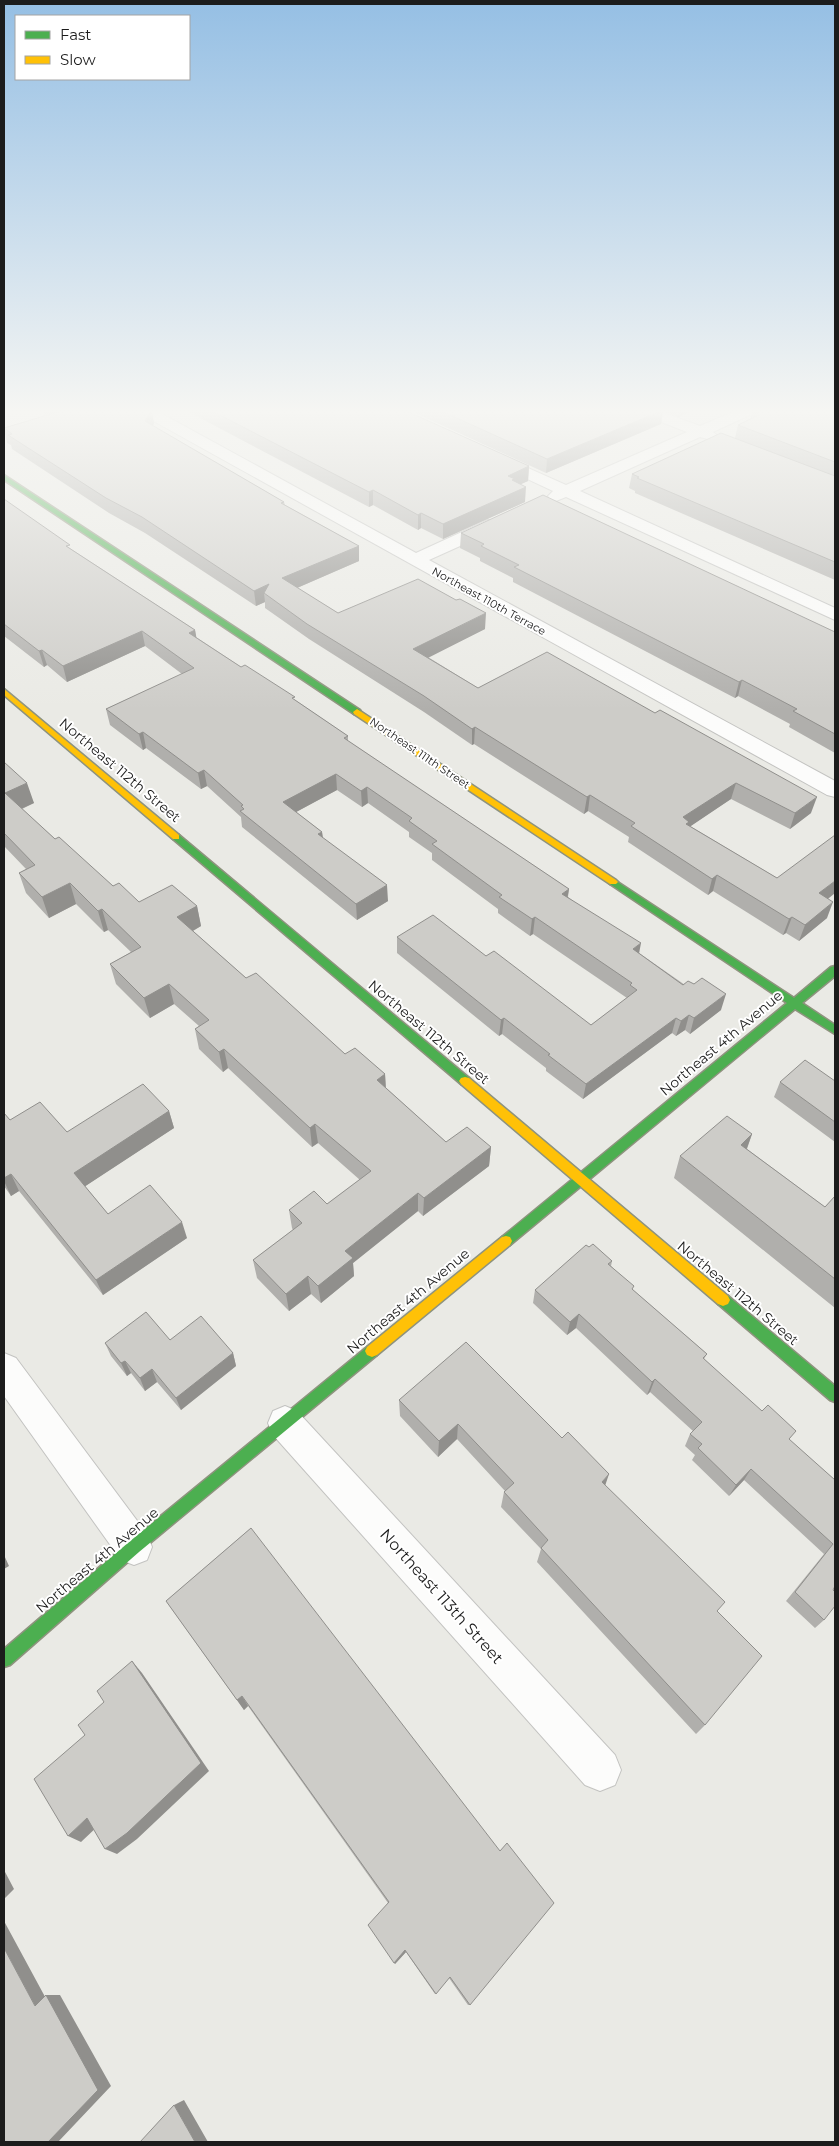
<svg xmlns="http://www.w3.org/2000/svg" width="839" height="2146" font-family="Montserrat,sans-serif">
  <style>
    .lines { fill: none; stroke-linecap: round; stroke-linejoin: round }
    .street-casing { stroke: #c3c3c1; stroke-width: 2 }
    .fast-casing { stroke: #8e937e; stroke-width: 3 }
    .slow-casing { stroke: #8e937e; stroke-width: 3 }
    .street { fill: #fcfcfb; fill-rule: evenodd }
    .fast { fill: #4caf50; fill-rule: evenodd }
    .slow { fill: #ffc107; fill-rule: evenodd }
    .wall { fill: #b0afac }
    .shaded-wall { fill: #908f8c }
    .building { fill: #cdccc8; stroke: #908f8c }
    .labels { text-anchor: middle; stroke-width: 4; stroke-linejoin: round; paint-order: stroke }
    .far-street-label { font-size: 11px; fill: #1c1c1c; stroke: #fff }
    .street-label { font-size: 14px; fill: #1c1c1c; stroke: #fff }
    .near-street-label { font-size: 16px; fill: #1c1c1c; stroke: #fff }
  </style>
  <rect width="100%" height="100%" fill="#eaeae5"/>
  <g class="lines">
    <defs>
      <path id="street" d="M 137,410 L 155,410 L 416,553 L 488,520 L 500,520 L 502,524 L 500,528 L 429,560 L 835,781 L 835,797 L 827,795 L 139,413 Z
        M 636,410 L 656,410 L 700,426 L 737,410 L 756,410 L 754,413 L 713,432 L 718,436 L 716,439 L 711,440 L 700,437 L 580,491 L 835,608 L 835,620 L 566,497 L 556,501 L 550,499 L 548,496 L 553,491 L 491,462 L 488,459 L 491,456 L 501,456 L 566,485 L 687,432 L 638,413 Z
        M 4,1353 L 16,1358 L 147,1534 L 152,1547 L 147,1560 L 134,1565 L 121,1560 L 4,1396 Z
        M 285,1406 L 297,1411 L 615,1755 L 621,1770 L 615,1785 L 600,1791 L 585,1785 L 273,1435 L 268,1423 L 273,1411 Z"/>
      <path id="fast" d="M 4,475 L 360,710 L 361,712 L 360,714 L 354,714 L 4,480 Z
        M 176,834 L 179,835 L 469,1078 L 471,1081 L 469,1084 L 461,1084 L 173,839 L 171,837 Z
        M 613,879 L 794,998 L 831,967 L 835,966 L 835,976 L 802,1003 L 835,1025 L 835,1034 L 795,1009 L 510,1245 L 506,1246 L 502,1245 L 500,1241 L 502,1237 L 787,1003 L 610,884 L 608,882 Z
        M 723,1294 L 728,1296 L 835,1386 L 835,1402 L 830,1400 L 718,1304 L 716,1300 L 718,1296 Z
        M 372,1345 L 377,1347 L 379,1351 L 377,1355 L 139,1552 L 10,1665 L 4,1667 L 4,1649 L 129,1542 L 367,1347 Z"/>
      <path id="slow" d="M 4,689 L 179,835 L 179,839 L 173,839 L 4,695 Z
        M 357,709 L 616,880 L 618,882 L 616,884 L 610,884 L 354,714 L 353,712 Z
        M 465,1077 L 469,1078 L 728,1296 L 730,1300 L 728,1304 L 723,1306 L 718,1304 L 461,1084 L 459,1081 L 461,1078 Z
        M 506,1236 L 510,1237 L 512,1241 L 510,1245 L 377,1355 L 372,1357 L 367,1355 L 365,1351 L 367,1347 L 502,1237 Z"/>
    </defs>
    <use href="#street" class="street-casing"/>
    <use href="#fast" class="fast-casing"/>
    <use href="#slow" class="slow-casing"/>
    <use href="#street" class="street"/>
    <use href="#fast" class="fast"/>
    <use href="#slow" class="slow"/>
  </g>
  <path class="wall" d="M 38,410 L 152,410 L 154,423 L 153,426 L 284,502 L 285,505 L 359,546 L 359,561 L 297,588 L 338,613 L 485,629 L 428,657 L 478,688 L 547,652 L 811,813 L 790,829 L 731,799 L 690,826 L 777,878 L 835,893 L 828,899 L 827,918 L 799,941 L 786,933 L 783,935 L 713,891 L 708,895 L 628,842 L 629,837 L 588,811 L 584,814 L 474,744 L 472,745 L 424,712 L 309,639 L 265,608 L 265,602 L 256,606 L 145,533 L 109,513 L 12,449 L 11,445 L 7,443 L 4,428 L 47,415 Z
    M 185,410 L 404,410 L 529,466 L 528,481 L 520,484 L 525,502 L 443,539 L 421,528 L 418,530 L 373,505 L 369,507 Z
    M 410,410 L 694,410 L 678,417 L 663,411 L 661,424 L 546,473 L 411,411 Z
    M 752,410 L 835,410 L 835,580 L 635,493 L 635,491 L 629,488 L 632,474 L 735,438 L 738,425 L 751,418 L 751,417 Z
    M 4,499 L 71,549 L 195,630 L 196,637 L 241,667 L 295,700 L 348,736 L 348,741 L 569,889 L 568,897 L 639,953 L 721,1010 L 690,1034 L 685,1030 L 676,1036 L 672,1033 L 583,1099 L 546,1071 L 546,1068 L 502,1034 L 499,1036 L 397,953 L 397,937 L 486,956 L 591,1025 L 627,998 L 533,934 L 530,936 L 498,913 L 498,909 L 432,860 L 432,853 L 409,837 L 409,832 L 368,803 L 362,807 L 337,790 L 296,812 L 322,832 L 323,838 L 388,901 L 357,920 L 242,827 L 241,817 L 207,786 L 201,789 L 146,748 L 143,750 L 110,725 L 106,709 L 182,674 L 145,646 L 67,682 L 47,665 L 44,667 L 4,636 Z
    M 461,533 L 835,632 L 835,753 L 789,727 L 790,724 L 738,696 L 735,698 L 513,582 L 513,578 L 480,561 L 480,558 L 460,548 Z
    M 4,762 L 34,803 L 22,809 L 55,839 L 113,886 L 139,902 L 197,906 L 201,926 L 193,931 L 246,978 L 345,1054 L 385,1074 L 386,1088 L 446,1142 L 491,1147 L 489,1166 L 423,1216 L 418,1211 L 353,1263 L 354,1276 L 321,1303 L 311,1294 L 289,1311 L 257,1278 L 253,1260 L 293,1230 L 292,1228 L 289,1210 L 327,1204 L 360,1180 L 318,1143 L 312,1147 L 228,1068 L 223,1072 L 199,1049 L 195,1029 L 199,1026 L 174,1004 L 150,1018 L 116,984 L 110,964 L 131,952 L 108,930 L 104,932 L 76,904 L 49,918 L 26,893 L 19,873 L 26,869 L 4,846 Z
    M 835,1081 L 835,1142 L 774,1097 L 780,1082 Z
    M 169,1111 L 174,1128 L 85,1186 L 108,1214 L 187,1238 L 103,1295 L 19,1191 L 11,1196 L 4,1186 L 4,1113 L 10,1120 L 67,1132 Z
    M 752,1134 L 747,1149 L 825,1207 L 835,1196 L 835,1308 L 674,1178 L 680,1156 Z
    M 589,1247 L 612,1261 L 611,1266 L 633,1290 L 707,1354 L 704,1359 L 790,1441 L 835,1480 L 833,1590 L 824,1620 L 815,1628 L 786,1601 L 824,1554 L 744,1480 L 729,1496 L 692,1460 L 695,1455 L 685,1446 L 690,1434 L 693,1431 L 650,1392 L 647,1395 L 576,1328 L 567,1335 L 533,1303 L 535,1290 Z
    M 170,1340 L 233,1353 L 236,1366 L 181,1410 L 157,1382 L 145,1391 L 131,1373 L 127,1376 L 111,1356 L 105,1343 Z
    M 399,1400 L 605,1485 L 717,1611 L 705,1725 L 696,1734 L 537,1562 L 541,1549 L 501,1507 L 504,1492 L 505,1491 L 457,1439 L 438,1457 L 400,1416 Z
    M 251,1528 L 470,2005 L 468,2005 L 449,1978 L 435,1994 L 406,1952 L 395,1964 L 388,1903 L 248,1706 L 244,1710 L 166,1601 Z"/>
  <path class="shaded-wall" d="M 151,410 L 154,423 L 147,436 L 145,421 Z
    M 663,410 L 661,424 L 546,473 L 547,459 Z
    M 679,410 L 694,410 L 678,417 Z
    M 529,466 L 528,481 L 515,487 L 526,487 L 525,502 L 443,539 L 443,524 L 508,476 Z
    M 373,490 L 373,505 L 369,507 L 369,492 Z
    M 421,513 L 421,528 L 418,530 L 418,515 Z
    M 359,546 L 359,561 L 283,594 L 282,578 Z
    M 269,584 L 264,593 L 265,602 L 256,606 L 254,591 Z
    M 486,613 L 485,629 L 414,665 L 413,649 Z
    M 195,630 L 198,646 L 189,633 Z
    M 142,631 L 145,646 L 67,682 L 63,666 Z
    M 42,650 L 47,665 L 44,667 L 39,651 Z
    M 742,680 L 738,696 L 735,698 L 739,682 Z
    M 475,727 L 474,744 L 472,745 L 472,729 Z
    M 143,732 L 146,748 L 143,750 L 139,734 Z
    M 204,770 L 207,786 L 201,789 L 198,773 Z
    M 336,774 L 337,790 L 285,818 L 283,802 Z
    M 27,783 L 34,803 L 12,813 L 5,793 Z
    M 736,783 L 731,799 L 688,828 L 683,817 Z
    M 367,787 L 368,803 L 362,807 L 361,791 Z
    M 590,795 L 588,811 L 584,814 L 587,797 Z
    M 817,797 L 811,813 L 790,829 L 795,813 Z
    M 322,832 L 324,848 L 318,834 Z
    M 717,875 L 713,891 L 708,895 L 712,879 Z
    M 835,881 L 835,893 L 813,910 L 819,893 Z
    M 70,883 L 76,904 L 49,918 L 42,897 Z
    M 387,885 L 388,901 L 357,920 L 356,904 Z
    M 569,889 L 566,905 L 562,894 Z
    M 833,902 L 827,918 L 799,941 L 805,925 Z
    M 197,906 L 201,926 L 182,937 L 177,917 Z
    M 102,909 L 108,930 L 104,932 L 98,911 Z
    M 535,917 L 533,934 L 530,936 L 532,919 Z
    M 792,917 L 786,933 L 783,935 L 789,919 Z
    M 641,943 L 638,959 L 633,949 Z
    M 169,984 L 174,1004 L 150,1018 L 144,998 Z
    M 726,994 L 721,1010 L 690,1034 L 694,1018 Z
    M 689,1015 L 685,1030 L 676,1036 L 681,1021 Z
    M 504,1018 L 502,1034 L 499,1036 L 501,1020 Z
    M 676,1018 L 672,1033 L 583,1099 L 586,1084 Z
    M 224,1049 L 228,1068 L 223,1072 L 219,1052 Z
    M 385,1074 L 386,1093 L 377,1080 Z
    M 169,1111 L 174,1128 L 81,1189 L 74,1173 Z
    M 315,1124 L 318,1143 L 312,1147 L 310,1128 Z
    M 752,1134 L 744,1156 L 741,1145 Z
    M 491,1147 L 489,1166 L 423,1216 L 424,1198 Z
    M 11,1174 L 19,1191 L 11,1196 L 4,1181 L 4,1178 Z
    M 418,1193 L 418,1211 L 353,1263 L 354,1276 L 321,1303 L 318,1286 L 345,1251 Z
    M 182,1222 L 187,1238 L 103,1295 L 96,1280 Z
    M 308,1276 L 311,1294 L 289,1311 L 286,1294 Z
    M 579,1314 L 576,1328 L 567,1335 L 570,1322 Z
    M 233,1353 L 236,1366 L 181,1410 L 176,1398 Z
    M 125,1361 L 131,1373 L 127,1376 L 121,1363 Z
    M 152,1369 L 157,1382 L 145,1391 L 140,1378 Z
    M 655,1379 L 650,1392 L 647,1395 L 652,1382 Z
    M 458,1424 L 457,1439 L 438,1457 L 439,1441 Z
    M 751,1469 L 744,1480 L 729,1496 L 736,1485 Z
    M 609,1474 L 604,1489 L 602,1482 Z
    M 4,1555 L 9,1566 L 4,1569 Z
    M 132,1661 L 142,1673 L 209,1771 L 137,1839 L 117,1854 L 105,1849 Z
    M 242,1696 L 248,1706 L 244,1710 L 237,1700 Z
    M 87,1818 L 99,1825 L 81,1842 L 68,1836 Z
    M 4,1870 L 14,1889 L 4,1899 Z
    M 4,1921 L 50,2006 L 35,2006 L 4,1948 Z
    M 405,1950 L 406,1952 L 395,1964 L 394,1963 Z
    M 46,1995 L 60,1995 L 111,2086 L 58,2142 L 48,2142 Z
    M 184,2100 L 208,2142 L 195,2142 L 174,2105 Z"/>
  <path class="building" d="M 59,410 L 151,410 L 145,421 L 284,502 L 281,503 L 359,546 L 282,578 L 338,613 L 418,579 L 456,600 L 460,599 L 486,613 L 413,649 L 478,688 L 547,652 L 655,713 L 660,710 L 817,797 L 795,813 L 736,783 L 683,817 L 689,822 L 686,824 L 777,878 L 835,835 L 835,881 L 819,893 L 833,902 L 805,925 L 792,917 L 789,919 L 717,875 L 712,879 L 631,826 L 635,823 L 590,795 L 587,797 L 475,727 L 472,729 L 424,696 L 307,624 L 264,593 L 269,584 L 254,591 L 142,517 L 106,498 L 8,435 L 12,434 L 4,428 L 61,411 Z
    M 210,410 L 404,410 L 529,466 L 508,476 L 515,479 L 512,480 L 526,487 L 443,524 L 421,513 L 418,515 L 373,490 L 369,492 Z
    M 439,410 L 663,410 L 547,459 Z
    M 757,410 L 835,410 L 835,462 L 738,425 L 759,415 Z
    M 721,433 L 835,476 L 835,562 L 637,478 L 639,477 L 632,474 Z
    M 543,495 L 835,632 L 835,734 L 793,711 L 797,709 L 742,680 L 739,682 L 514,567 L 519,565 L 481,546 L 484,544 L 461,533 Z
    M 4,499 L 70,545 L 66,546 L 195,630 L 189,633 L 241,667 L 245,665 L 295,697 L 292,698 L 348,736 L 344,738 L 569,889 L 562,894 L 641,943 L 633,949 L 683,985 L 688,981 L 694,984 L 702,978 L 726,994 L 694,1018 L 689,1015 L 681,1021 L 676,1018 L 586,1084 L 548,1055 L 550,1054 L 504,1018 L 501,1020 L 397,937 L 433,915 L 486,956 L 494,951 L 591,1025 L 637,990 L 630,985 L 632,983 L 535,917 L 532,919 L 499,897 L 502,895 L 432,844 L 437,841 L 409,821 L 412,818 L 367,787 L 361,791 L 336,774 L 283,802 L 322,832 L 318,834 L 387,885 L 356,904 L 240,811 L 244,809 L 241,806 L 243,805 L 204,770 L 198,773 L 143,732 L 139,734 L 106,709 L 194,668 L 142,631 L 63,666 L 42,650 L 39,651 L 4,624 Z
    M 4,762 L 27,783 L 5,793 L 55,839 L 59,837 L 113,886 L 119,883 L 139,902 L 172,885 L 197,906 L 177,917 L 246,978 L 256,973 L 345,1054 L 355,1048 L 385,1074 L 377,1080 L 446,1142 L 467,1127 L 491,1147 L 424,1198 L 418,1193 L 345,1251 L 353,1258 L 318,1286 L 308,1276 L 286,1294 L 253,1260 L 302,1223 L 289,1210 L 314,1191 L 327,1204 L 371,1171 L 315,1124 L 310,1128 L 224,1049 L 219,1052 L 195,1029 L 209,1020 L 169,984 L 144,998 L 110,964 L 141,947 L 102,909 L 98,911 L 70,883 L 42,897 L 19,873 L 35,865 L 4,833 Z
    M 805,1060 L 835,1081 L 835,1122 L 780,1082 Z
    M 143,1084 L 169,1111 L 74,1173 L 108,1214 L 150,1185 L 182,1222 L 96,1280 L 11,1174 L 4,1178 L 4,1113 L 10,1120 L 40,1102 L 67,1132 Z
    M 727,1116 L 752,1134 L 741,1145 L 825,1207 L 835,1196 L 835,1279 L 680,1156 Z
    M 593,1244 L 612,1261 L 608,1264 L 634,1286 L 632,1289 L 707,1354 L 703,1358 L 762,1411 L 768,1405 L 796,1431 L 789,1439 L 835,1480 L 835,1586 L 833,1590 L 835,1592 L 835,1606 L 824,1620 L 795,1592 L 833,1544 L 751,1469 L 736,1485 L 698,1448 L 702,1444 L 690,1434 L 702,1422 L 655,1379 L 652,1382 L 579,1314 L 570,1322 L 535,1290 L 586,1245 L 589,1247 Z
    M 146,1312 L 170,1340 L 201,1316 L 233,1353 L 176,1398 L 152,1369 L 140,1378 L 125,1361 L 121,1363 L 105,1343 Z
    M 466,1342 L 562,1438 L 568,1432 L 609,1474 L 602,1482 L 725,1602 L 717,1611 L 762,1656 L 705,1725 L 541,1548 L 548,1540 L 504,1492 L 514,1483 L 458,1424 L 439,1441 L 399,1400 Z
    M 251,1528 L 500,1851 L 507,1843 L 554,1903 L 470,2005 L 450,1977 L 436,1994 L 405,1950 L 394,1963 L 368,1925 L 389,1902 L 242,1696 L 237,1700 L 166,1601 Z
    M 132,1661 L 201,1763 L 127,1833 L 105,1849 L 87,1818 L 68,1836 L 34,1779 L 85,1735 L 78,1725 L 104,1702 L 97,1691 Z
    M 4,1948 L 35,2006 L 46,1995 L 98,2090 L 48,2142 L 4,2142 Z
    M 174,2105 L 195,2142 L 140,2142 Z"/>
  <linearGradient id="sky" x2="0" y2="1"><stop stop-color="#95bfe4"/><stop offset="0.58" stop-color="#f6f6f3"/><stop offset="1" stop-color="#f6f6f3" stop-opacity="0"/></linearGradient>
  <rect width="839" height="710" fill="url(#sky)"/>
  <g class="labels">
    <g class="far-street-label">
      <text transform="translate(489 601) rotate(29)" y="4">Northeast 110th Terrace</text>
      <text transform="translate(420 753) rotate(34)" y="4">Northeast 111th Street</text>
    </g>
    <g class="street-label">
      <text transform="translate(120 770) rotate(40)" y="5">Northeast 112th Street</text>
      <text transform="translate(429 1032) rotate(40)" y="5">Northeast 112th Street</text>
      <text transform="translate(721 1043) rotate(-40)" y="5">Northeast 4th Avenue</text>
      <text transform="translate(738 1293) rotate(40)" y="5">Northeast 112th Street</text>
      <text transform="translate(408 1301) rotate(-40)" y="5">Northeast 4th Avenue</text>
      <text transform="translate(97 1560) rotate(-40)" y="5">Northeast 4th Avenue</text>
    </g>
    <g class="near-street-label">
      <text transform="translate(442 1596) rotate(48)" y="6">Northeast 113th Street</text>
    </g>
  </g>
  <rect width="839" height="2146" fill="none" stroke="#1c1c1c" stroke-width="10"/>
  <rect x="15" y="15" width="175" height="65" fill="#ffffff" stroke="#a4a4a4"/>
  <rect x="25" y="31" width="25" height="8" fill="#4caf50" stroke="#a4a4a4"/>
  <text x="60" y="40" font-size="15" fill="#1c1c1c">Fast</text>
  <rect x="25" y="56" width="25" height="8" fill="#ffc107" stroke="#a4a4a4"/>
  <text x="60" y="65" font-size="15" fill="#1c1c1c">Slow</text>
</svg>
